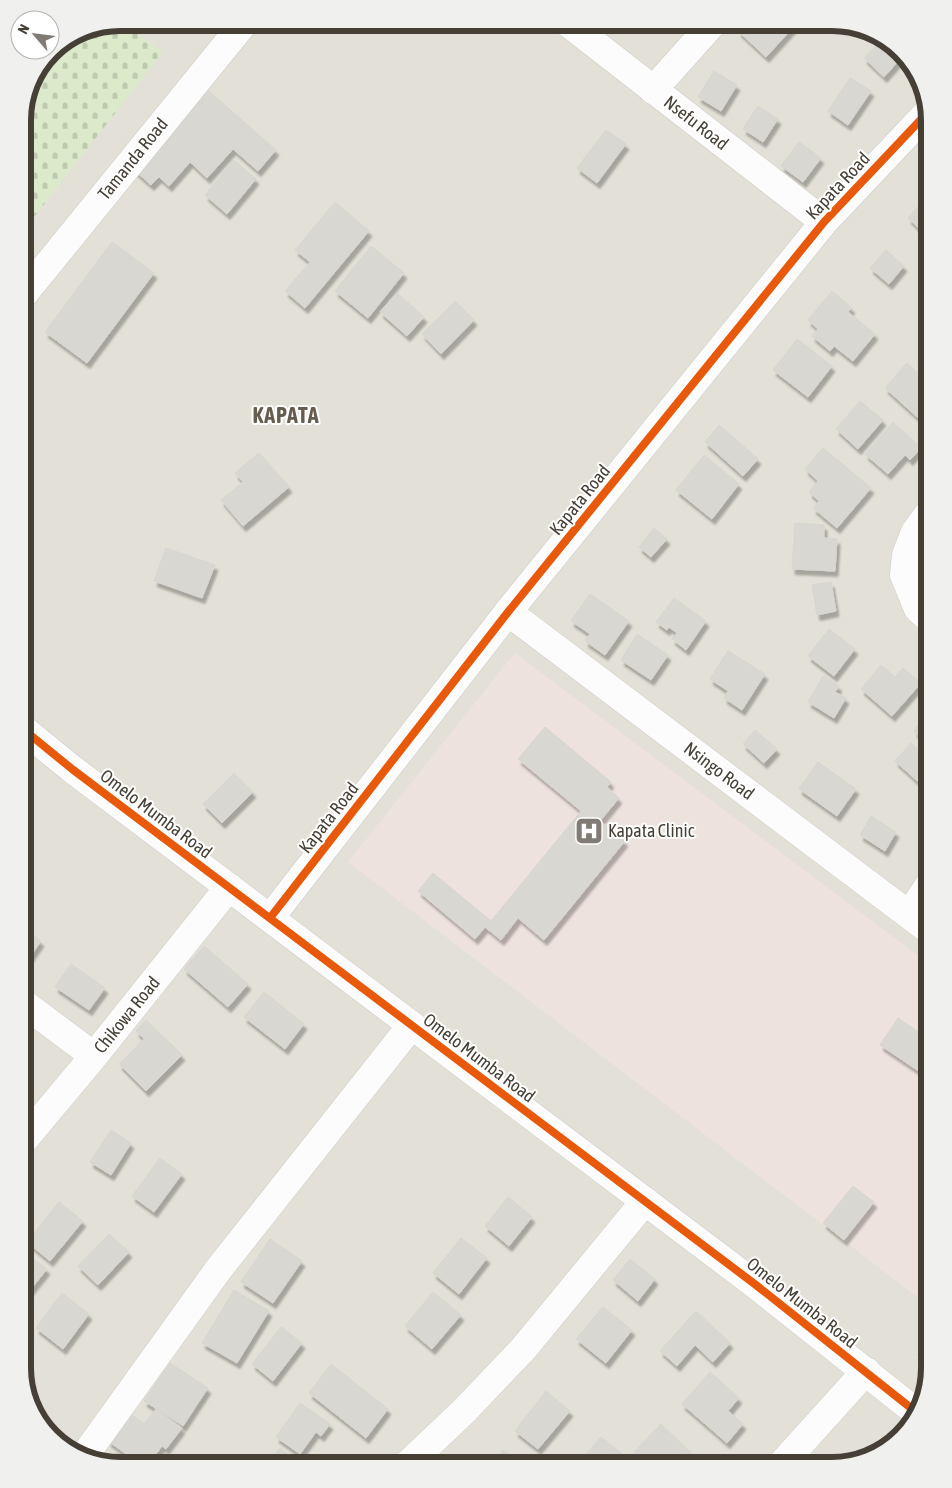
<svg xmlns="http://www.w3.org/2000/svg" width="952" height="1488" font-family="'Asap Condensed',sans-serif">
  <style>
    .residential { fill: #e3e0d7 }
    .medical { fill: #eee2de }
    .cemetery { fill: url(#cemetery-stones) }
    .building { fill: #d9d7d2; stroke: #d7d5d0; filter: url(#shadow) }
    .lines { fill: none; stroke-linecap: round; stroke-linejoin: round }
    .minor-casing { stroke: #cdccc7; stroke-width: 29 }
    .tertiary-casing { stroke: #cdccc7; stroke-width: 29 }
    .minor { stroke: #fdfcfc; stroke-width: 28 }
    .tertiary { stroke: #fdfcfc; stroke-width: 28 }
    .cycleway-casing { stroke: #fff; stroke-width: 11 }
    .cycleway { stroke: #e8590c; stroke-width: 8 }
    .labels { text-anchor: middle; stroke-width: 4; stroke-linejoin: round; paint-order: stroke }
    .street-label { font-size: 18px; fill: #453f36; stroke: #fff }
    .poi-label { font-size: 18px; fill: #453f36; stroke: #fff; text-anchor: start }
    .district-label { font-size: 22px; font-weight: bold; letter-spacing: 1px; fill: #675d4e; stroke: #fff }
    .rim { fill: none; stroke: #453f36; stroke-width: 6 }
  </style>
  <defs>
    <pattern id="cemetery-stones" width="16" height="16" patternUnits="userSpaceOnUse" patternTransform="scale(1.25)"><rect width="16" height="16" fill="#dce9cb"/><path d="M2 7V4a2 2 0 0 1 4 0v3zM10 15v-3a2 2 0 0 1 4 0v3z" fill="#bec9af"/></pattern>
    <filter id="shadow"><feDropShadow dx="3" dy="5.5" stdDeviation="1" flood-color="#0004"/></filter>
  </defs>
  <rect width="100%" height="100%" fill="#efeeea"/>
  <path class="residential" d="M 120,23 L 838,23 L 886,39 L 919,77 L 929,120 L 929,1368 L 913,1422 L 875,1455 L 832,1465 L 114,1465 L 66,1449 L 33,1411 L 23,1368 L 23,114 L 30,83 L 51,51 L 83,30 Z"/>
  <path class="medical" d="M 515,653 L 929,964 L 929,1294 L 924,1302 L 348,862 Z"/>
  <path class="cemetery" d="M 122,23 L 163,52 L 23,231 L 23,114 L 30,83 L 51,51 L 83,30 Z"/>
  <path class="building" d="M 746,23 L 797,23 L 766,57 L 738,31 Z
    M 881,40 L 901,58 L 884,77 L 864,58 Z
    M 714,71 L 737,85 L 721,111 L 698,97 Z
    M 850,78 L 871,91 L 848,125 L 828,111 Z
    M 204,87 L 276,150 L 258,171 L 233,149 L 207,178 L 190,162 L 169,186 L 159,177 L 151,185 L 133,169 Z
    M 758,106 L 778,119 L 763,142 L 743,129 Z
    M 606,130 L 626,144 L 597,183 L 577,168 Z
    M 799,142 L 821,158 L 803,182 L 781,166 Z
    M 234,160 L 256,179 L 227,214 L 205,195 Z
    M 929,194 L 929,238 L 908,218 Z
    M 335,202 L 369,231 L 305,308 L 285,291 L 310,262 L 295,250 Z
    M 112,242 L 154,273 L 87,363 L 45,332 Z
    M 371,246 L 404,273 L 368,318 L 335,291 Z
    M 886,250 L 904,266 L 889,284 L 870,268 Z
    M 832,291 L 852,308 L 848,312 L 875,334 L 853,361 L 834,346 L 830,351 L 812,336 L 818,329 L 808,320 Z
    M 397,293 L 424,317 L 407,336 L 380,312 Z
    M 455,301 L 474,320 L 441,354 L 422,334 Z
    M 797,339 L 832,366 L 808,397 L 773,370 Z
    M 907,363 L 929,383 L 929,424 L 927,426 L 885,388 Z
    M 860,401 L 883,420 L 858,449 L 836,429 Z
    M 893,422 L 921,448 L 910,460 L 905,455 L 888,474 L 865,454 Z
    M 719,425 L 758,459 L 743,476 L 705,442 Z
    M 823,448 L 871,488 L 837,528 L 813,508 L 819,501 L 809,492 L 818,481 L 805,469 Z
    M 259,453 L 289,487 L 243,526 L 221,500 L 243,482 L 235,473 Z
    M 704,455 L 739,484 L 712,519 L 676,490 Z
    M 795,523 L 824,525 L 824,538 L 837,539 L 835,571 L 792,569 Z
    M 654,528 L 667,539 L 651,557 L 639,547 Z
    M 166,548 L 215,565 L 202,598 L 154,581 Z
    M 929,562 L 929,577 L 922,569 Z
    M 831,582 L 836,611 L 817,615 L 812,585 Z
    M 590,594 L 629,621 L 605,655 L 585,641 L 590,634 L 571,621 Z
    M 674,598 L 706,621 L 686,650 L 672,639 L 677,633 L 669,627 L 667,630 L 656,622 Z
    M 829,629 L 855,649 L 834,676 L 808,656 Z
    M 637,634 L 668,655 L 651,680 L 621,660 Z
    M 728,651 L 765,674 L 742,710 L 724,698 L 728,691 L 710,679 Z
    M 881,665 L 895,677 L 903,668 L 921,683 L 892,716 L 861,689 Z
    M 823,676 L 839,686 L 835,692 L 846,698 L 834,718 L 808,702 Z
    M 929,710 L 929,743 L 914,731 Z
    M 545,727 L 611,782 L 607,787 L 619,798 L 600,821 L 625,841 L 544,940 L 518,918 L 501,940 L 485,927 L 475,939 L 418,891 L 433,873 L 491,921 L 581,811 L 518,759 Z
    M 755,730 L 777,749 L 764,763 L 743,744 Z
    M 911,743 L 929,760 L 929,783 L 925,788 L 895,761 Z
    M 818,762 L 856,789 L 837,816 L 799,789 Z
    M 234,773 L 253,792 L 222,823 L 203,804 Z
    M 871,816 L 896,832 L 885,851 L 860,835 Z
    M 23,928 L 41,941 L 23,967 Z
    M 204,946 L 248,984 L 228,1007 L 184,969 Z
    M 71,964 L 105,988 L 89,1010 L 55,987 Z
    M 264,992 L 304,1024 L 285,1049 L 244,1017 Z
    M 898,1018 L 929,1039 L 929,1078 L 880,1045 Z
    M 146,1020 L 182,1055 L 146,1091 L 119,1064 L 144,1039 L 136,1031 Z
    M 111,1130 L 131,1143 L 111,1175 L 90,1162 Z
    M 160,1158 L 182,1174 L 154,1212 L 132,1196 Z
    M 853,1186 L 874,1202 L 844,1240 L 823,1223 Z
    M 508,1197 L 532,1217 L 509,1246 L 485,1226 Z
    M 59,1202 L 83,1221 L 50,1261 L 27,1242 Z
    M 109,1234 L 129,1252 L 98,1285 L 78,1266 Z
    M 461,1238 L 487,1258 L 459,1294 L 433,1273 Z
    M 270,1239 L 302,1261 L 273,1303 L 241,1282 Z
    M 26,1253 L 47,1269 L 23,1299 L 23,1258 Z
    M 630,1259 L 655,1279 L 638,1301 L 613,1280 Z
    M 234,1290 L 269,1311 L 237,1363 L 202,1343 Z
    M 433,1292 L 461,1315 L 432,1349 L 405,1326 Z
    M 62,1293 L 89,1314 L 63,1349 L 36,1328 Z
    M 603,1307 L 632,1330 L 606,1363 L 576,1339 Z
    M 696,1311 L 730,1343 L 713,1362 L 695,1345 L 677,1366 L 660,1351 Z
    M 281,1327 L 302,1343 L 273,1381 L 252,1364 Z
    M 928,1338 L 929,1339 L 929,1364 L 917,1355 Z
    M 170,1363 L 208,1388 L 183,1426 L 144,1401 Z
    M 331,1364 L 388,1409 L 366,1438 L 309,1393 Z
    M 710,1372 L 739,1398 L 728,1411 L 743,1424 L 727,1443 L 682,1404 Z
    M 546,1391 L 570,1411 L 538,1449 L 515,1431 Z
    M 300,1403 L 330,1424 L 321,1436 L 316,1432 L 300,1454 L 276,1437 Z
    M 156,1409 L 182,1428 L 166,1449 L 162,1446 L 148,1465 L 141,1465 L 108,1441 L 128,1412 L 144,1424 Z
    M 661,1424 L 697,1459 L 691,1465 L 647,1465 L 634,1452 Z
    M 601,1437 L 636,1465 L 601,1465 L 587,1453 Z
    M 280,1448 L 301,1465 L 266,1465 Z
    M 503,1450 L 525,1465 L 492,1465 Z
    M 117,1459 L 125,1465 L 113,1465 Z"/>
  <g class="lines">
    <defs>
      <path id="minor" d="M 653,90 L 713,23
        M 23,295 L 244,23
        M 508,612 L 929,930
        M 929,619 L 918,609 L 904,575 L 906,555 L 915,532 L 929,513
        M 909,915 L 929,885
        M 23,1003 L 94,1056
        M 23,1141 L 94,1056 L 229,887
        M 85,1455 L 218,1270 L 411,1026
        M 407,1465 L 464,1411 L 524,1348 L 645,1201
        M 781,1465 L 866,1371"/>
      <path id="tertiary" d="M 568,23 L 824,222
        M 23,729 L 72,769 L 756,1285 L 916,1412
        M 270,918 L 508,612 L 824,222 L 928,112"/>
    </defs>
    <use href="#minor" class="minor-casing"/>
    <use href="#tertiary" class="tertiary-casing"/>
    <use href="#minor" class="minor"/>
    <use href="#tertiary" class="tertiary"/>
    <defs>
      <path id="cycleway" d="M 23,729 L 72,769 L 756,1285 L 916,1412
        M 270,918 L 508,612 L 824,222 L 928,112"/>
    </defs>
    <use href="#cycleway" class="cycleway-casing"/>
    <use href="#cycleway" class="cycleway"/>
  </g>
  <defs>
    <symbol id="hospital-square" viewBox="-11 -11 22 22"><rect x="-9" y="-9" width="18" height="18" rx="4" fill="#807c75" stroke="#fff"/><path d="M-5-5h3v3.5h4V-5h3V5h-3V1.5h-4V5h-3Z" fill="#fff"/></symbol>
  </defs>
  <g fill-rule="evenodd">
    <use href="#hospital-square" x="573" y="815" width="32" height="32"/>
  </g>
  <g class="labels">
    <g class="street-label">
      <text transform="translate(696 123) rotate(38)" y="6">Nsefu Road</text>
      <text transform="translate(133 159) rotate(-51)" y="6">Tamanda Road</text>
      <text transform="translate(838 186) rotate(-47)" y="6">Kapata Road</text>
      <text transform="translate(580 500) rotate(-51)" y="6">Kapata Road</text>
      <text transform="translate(719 771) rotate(37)" y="6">Nsingo Road</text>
      <text transform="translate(156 814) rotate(37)" y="6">Omelo Mumba Road</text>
      <text transform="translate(329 818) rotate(-52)" y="6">Kapata Road</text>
      <text transform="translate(127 1015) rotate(-51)" y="6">Chikowa Road</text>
      <text transform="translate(479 1058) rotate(37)" y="6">Omelo Mumba Road</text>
      <text transform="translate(802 1303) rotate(38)" y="6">Omelo Mumba Road</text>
    </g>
    <g class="poi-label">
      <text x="608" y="837">Kapata Clinic</text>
    </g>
    <g class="district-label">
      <text x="286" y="423">KAPATA</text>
    </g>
  </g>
  <path d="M0 0H952V1488H0ZM120 31H832A89 89 0 0 1 921 120V1368A89 89 0 0 1 832 1457H120A89 89 0 0 1 31 1368V120A89 89 0 0 1 120 31Z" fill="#f0f0ef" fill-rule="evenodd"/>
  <path class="rim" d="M120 31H832A89 89 0 0 1 921 120V1368A89 89 0 0 1 832 1457H120A89 89 0 0 1 31 1368V120A89 89 0 0 1 120 31Z"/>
  <g transform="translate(35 35) rotate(298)"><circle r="24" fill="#ffffff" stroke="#b5b2af"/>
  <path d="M0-4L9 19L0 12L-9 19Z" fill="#807c75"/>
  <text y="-8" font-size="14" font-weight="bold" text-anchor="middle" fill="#453f36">N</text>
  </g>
</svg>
